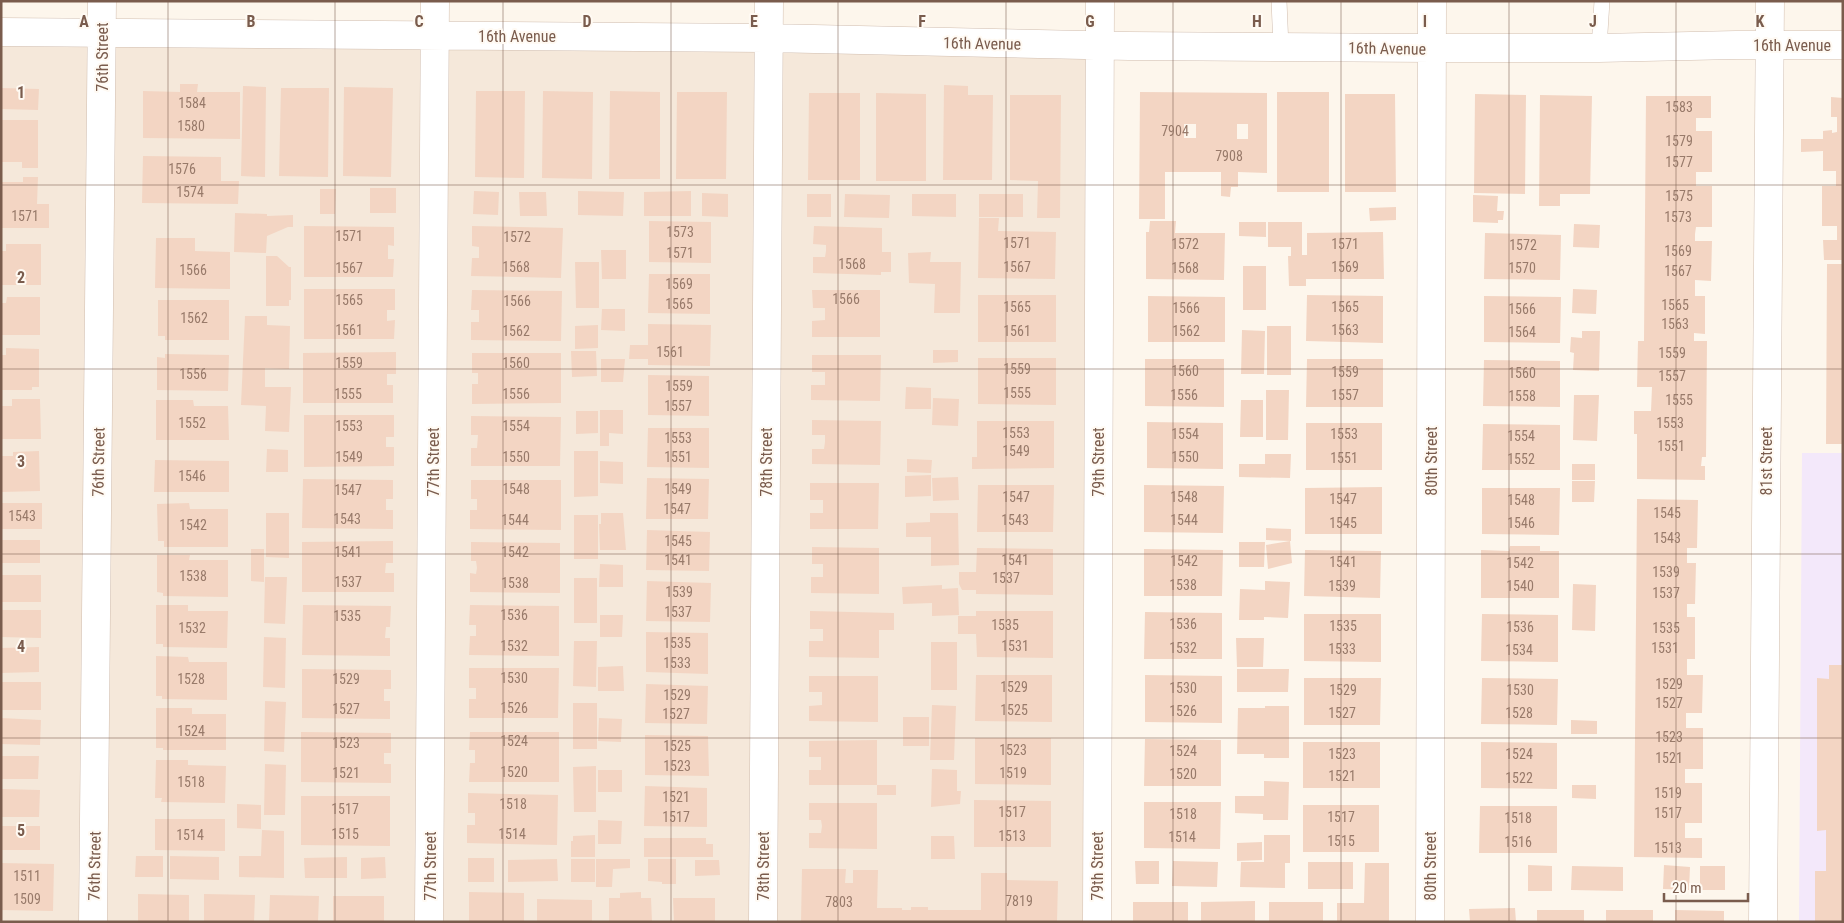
<svg xmlns="http://www.w3.org/2000/svg" width="1844" height="923" font-family="'Roboto Condensed',sans-serif">
  <style>
    .residential { fill: #f5e8da }
    .education { fill: #f3e8fa }
    .building { fill: #f3d5c3; fill-rule: evenodd }
    .lines { fill: none; stroke-linecap: round; stroke-linejoin: round }
    .service-casing { stroke: #d1beb0; stroke-width: 16 }
    .minor-casing { stroke: #d1beb0; stroke-width: 29 }
    .service { stroke: #fff; stroke-width: 15 }
    .minor { stroke: #fff; stroke-width: 28 }
    .grid { fill: none; stroke: #7a5c4d; stroke-width: 1; stroke-opacity: 0.55 }
    .labels { text-anchor: middle; stroke-width: 4; stroke-linejoin: round; paint-order: stroke }
    .number-label { font-size: 14px; fill: #987a6a }
    .street-label { font-size: 16px; fill: #7a5c4d; stroke: #fffaf3 }
    .grid-label { font-size: 16px; text-anchor: middle; font-weight: bold; fill: #7a5c4d; stroke: #fffaf3; stroke-width: 4; stroke-linejoin: round; paint-order: stroke }
  </style>
  <rect width="100%" height="100%" fill="#fdf6ec"/>
  <path class="residential" d="M 1,32 L 1100,45 L 1097,922 L 1,922 Z"/>
  <path class="education" d="M 1802,453 L 1843,453 L 1843,922 L 1799,922 Z"/>
  <path class="building" d="M 180,84 L 198,84 L 197,92 L 240,92 L 240,139 L 143,138 L 143,91 L 180,92 Z
    M 944,85 L 968,86 L 968,95 L 993,95 L 992,180 L 943,180 Z
    M 243,86 L 266,87 L 265,177 L 241,176 Z
    M 344,87 L 393,88 L 391,177 L 343,176 Z
    M 1,88 L 39,89 L 38,110 L 1,109 Z
    M 281,88 L 329,88 L 328,177 L 279,176 Z
    M 476,91 L 525,91 L 524,178 L 475,177 Z
    M 543,91 L 593,92 L 592,179 L 542,178 Z
    M 610,91 L 660,92 L 660,179 L 609,179 Z
    M 677,92 L 727,92 L 726,179 L 676,179 Z
    M 1140,92 L 1267,93 L 1267,173 L 1238,172 L 1238,187 L 1231,187 L 1230,197 L 1221,196 L 1221,172 L 1165,172 L 1165,219 L 1139,219 ZM 1184,124 L 1196,124 L 1196,138 L 1184,138 ZM 1237,124 L 1248,124 L 1248,139 L 1237,139 Z
    M 1277,92 L 1329,92 L 1329,192 L 1277,192 Z
    M 809,93 L 860,93 L 860,180 L 808,180 Z
    M 876,93 L 926,94 L 926,181 L 876,181 Z
    M 1345,94 L 1395,94 L 1396,192 L 1345,192 Z
    M 1475,94 L 1526,95 L 1525,194 L 1474,193 Z
    M 1010,95 L 1061,95 L 1060,218 L 1037,218 L 1038,181 L 1010,180 Z
    M 1540,95 L 1592,96 L 1590,194 L 1560,194 L 1560,206 L 1539,206 Z
    M 1646,96 L 1711,96 L 1711,118 L 1696,118 L 1696,131 L 1712,131 L 1712,172 L 1696,172 L 1696,186 L 1712,186 L 1712,227 L 1696,227 L 1695,234 L 1695,241 L 1712,241 L 1711,281 L 1695,280 L 1695,296 L 1705,296 L 1705,334 L 1694,333 L 1694,341 L 1707,341 L 1706,457 L 1702,457 L 1701,466 L 1705,466 L 1705,480 L 1637,479 L 1637,434 L 1634,434 L 1634,411 L 1651,411 L 1652,387 L 1637,387 L 1638,341 L 1644,341 Z
    M 1831,97 L 1843,98 L 1843,260 L 1824,260 L 1823,240 L 1837,240 L 1837,226 L 1822,226 L 1822,186 L 1836,186 L 1836,171 L 1823,171 L 1823,151 L 1801,152 L 1801,139 L 1823,139 L 1823,131 L 1832,130 L 1832,133 L 1837,132 L 1837,117 L 1831,117 Z
    M 1,120 L 38,120 L 38,168 L 22,168 L 22,162 L 1,162 Z
    M 143,156 L 221,157 L 221,181 L 239,181 L 238,204 L 142,203 Z
    M 23,177 L 38,177 L 37,204 L 49,204 L 49,228 L 1,228 L 1,182 L 23,182 Z
    M 370,188 L 396,188 L 396,213 L 370,213 Z
    M 320,189 L 336,189 L 335,214 L 320,214 Z
    M 474,191 L 499,192 L 498,215 L 473,214 Z
    M 578,191 L 624,192 L 623,216 L 578,215 Z
    M 691,191 L 691,216 L 644,216 L 644,192 Z
    M 519,192 L 546,192 L 547,216 L 520,216 Z
    M 702,193 L 728,194 L 728,217 L 702,216 Z
    M 807,194 L 831,194 L 831,217 L 807,217 Z
    M 845,194 L 890,195 L 889,218 L 844,217 Z
    M 912,194 L 956,194 L 956,217 L 912,216 Z
    M 979,194 L 1023,194 L 1023,217 L 979,217 Z
    M 1473,195 L 1498,196 L 1497,211 L 1504,211 L 1503,220 L 1498,220 L 1498,223 L 1473,222 Z
    M 1396,207 L 1396,220 L 1370,221 L 1369,208 Z
    M 235,213 L 267,214 L 267,216 L 293,215 L 293,227 L 288,227 L 267,236 L 266,253 L 234,252 Z
    M 979,218 L 999,218 L 998,231 L 1056,232 L 1055,279 L 978,278 Z
    M 649,221 L 711,222 L 711,263 L 649,262 Z
    M 1150,221 L 1176,221 L 1175,233 L 1225,233 L 1224,280 L 1146,279 L 1146,232 L 1149,232 Z
    M 1239,222 L 1266,222 L 1266,237 L 1239,236 Z
    M 1268,222 L 1302,222 L 1302,255 L 1307,255 L 1307,233 L 1383,232 L 1384,279 L 1306,279 L 1306,286 L 1289,286 L 1288,256 L 1291,256 L 1291,247 L 1268,247 Z
    M 1574,224 L 1600,225 L 1599,248 L 1573,247 Z
    M 304,226 L 394,227 L 394,246 L 388,245 L 388,259 L 394,259 L 393,277 L 304,277 Z
    M 472,226 L 563,228 L 561,278 L 471,276 L 472,258 L 479,258 L 479,247 L 472,246 Z
    M 814,226 L 882,228 L 882,252 L 891,252 L 891,272 L 881,272 L 881,275 L 813,273 L 813,257 L 825,257 L 826,251 L 826,245 L 813,244 Z
    M 1485,233 L 1561,235 L 1560,280 L 1484,279 Z
    M 156,238 L 195,238 L 195,251 L 230,252 L 230,289 L 155,288 Z
    M 6,244 L 41,244 L 41,285 L 1,285 L 1,251 L 6,251 Z
    M 601,250 L 626,250 L 626,279 L 602,279 Z
    M 931,252 L 930,262 L 961,262 L 960,313 L 934,313 L 935,284 L 909,283 L 908,253 Z
    M 266,256 L 277,256 L 289,267 L 291,267 L 291,300 L 289,300 L 289,306 L 266,306 Z
    M 575,262 L 599,262 L 599,308 L 576,308 Z
    M 1827,264 L 1843,264 L 1843,444 L 1826,444 Z
    M 1243,266 L 1266,266 L 1266,310 L 1243,310 Z
    M 649,274 L 710,274 L 710,314 L 648,313 Z
    M 304,289 L 395,289 L 395,310 L 387,310 L 387,321 L 395,320 L 394,339 L 304,339 Z
    M 1573,289 L 1597,290 L 1596,314 L 1572,313 Z
    M 472,290 L 562,291 L 561,341 L 471,340 L 471,322 L 479,322 L 479,310 L 471,310 Z
    M 812,290 L 880,290 L 880,337 L 812,337 L 812,321 L 825,320 L 825,308 L 813,308 Z
    M 978,295 L 1056,295 L 1056,342 L 978,342 Z
    M 1307,295 L 1383,296 L 1383,343 L 1306,341 Z
    M 1148,296 L 1225,297 L 1225,342 L 1148,342 Z
    M 1484,296 L 1561,297 L 1560,343 L 1484,342 Z
    M 7,297 L 40,297 L 40,335 L 1,335 L 1,303 L 6,303 Z
    M 158,300 L 229,300 L 229,340 L 165,340 L 165,336 L 158,336 Z
    M 602,309 L 625,309 L 625,331 L 601,330 Z
    M 245,316 L 267,316 L 267,325 L 290,326 L 289,369 L 265,368 L 265,387 L 291,387 L 289,432 L 265,431 L 266,406 L 241,405 Z
    M 648,324 L 711,325 L 710,366 L 648,365 L 648,359 L 629,359 L 630,345 L 648,345 Z
    M 598,325 L 598,348 L 575,349 L 575,326 Z
    M 1267,326 L 1291,326 L 1291,375 L 1267,375 Z
    M 1242,330 L 1265,331 L 1264,374 L 1241,374 Z
    M 1582,331 L 1600,331 L 1599,371 L 1573,370 L 1574,353 L 1570,352 L 1571,337 L 1582,338 Z
    M 6,348 L 39,349 L 39,387 L 32,387 L 32,390 L 1,390 L 1,355 L 6,355 Z
    M 933,350 L 958,350 L 958,362 L 933,363 Z
    M 571,351 L 596,351 L 597,376 L 572,377 Z
    M 396,352 L 396,374 L 387,374 L 387,385 L 393,385 L 393,403 L 303,403 L 303,353 Z
    M 472,353 L 561,353 L 561,403 L 472,404 L 472,384 L 478,384 L 478,373 L 472,373 Z
    M 165,354 L 229,355 L 228,391 L 157,390 L 157,357 L 165,358 Z
    M 812,355 L 881,355 L 880,401 L 811,400 L 811,385 L 825,385 L 825,372 L 812,372 Z
    M 978,358 L 1056,358 L 1056,405 L 978,404 Z
    M 601,359 L 625,359 L 623,382 L 601,382 Z
    M 1145,359 L 1224,359 L 1224,407 L 1145,406 Z
    M 1307,359 L 1383,359 L 1383,407 L 1306,407 Z
    M 1484,360 L 1560,361 L 1560,407 L 1483,406 Z
    M 648,375 L 709,376 L 709,416 L 648,415 Z
    M 906,387 L 931,388 L 931,409 L 905,409 Z
    M 1266,390 L 1289,390 L 1288,440 L 1266,440 Z
    M 1574,395 L 1599,395 L 1597,441 L 1573,440 Z
    M 933,398 L 959,399 L 958,426 L 932,425 Z
    M 12,399 L 40,399 L 41,439 L 1,439 L 1,406 L 12,406 Z
    M 156,400 L 193,400 L 194,406 L 228,406 L 229,440 L 156,440 Z
    M 1241,400 L 1263,400 L 1263,437 L 1240,437 Z
    M 600,410 L 623,410 L 623,434 L 609,433 L 609,446 L 600,446 Z
    M 576,411 L 598,411 L 598,433 L 576,434 Z
    M 304,415 L 394,415 L 394,437 L 386,437 L 386,447 L 394,447 L 394,466 L 304,467 Z
    M 471,416 L 561,417 L 560,466 L 471,466 L 471,448 L 477,448 L 478,435 L 471,435 Z
    M 812,420 L 881,421 L 880,465 L 812,464 L 812,449 L 824,449 L 825,442 L 825,435 L 812,435 Z
    M 977,421 L 1054,421 L 1054,468 L 972,469 L 972,457 L 977,457 Z
    M 1147,422 L 1223,423 L 1223,469 L 1147,468 Z
    M 1306,423 L 1382,423 L 1382,470 L 1306,470 Z
    M 1483,424 L 1560,425 L 1560,470 L 1482,470 Z
    M 648,428 L 709,428 L 709,468 L 647,467 Z
    M 267,449 L 288,450 L 288,472 L 266,472 Z
    M 39,451 L 40,491 L 1,492 L 1,456 L 13,456 L 13,452 Z
    M 574,451 L 598,451 L 598,496 L 574,497 Z
    M 1265,454 L 1291,454 L 1290,478 L 1239,477 L 1239,464 L 1265,464 Z
    M 907,459 L 932,460 L 931,473 L 907,472 Z
    M 155,460 L 229,461 L 229,492 L 154,492 Z
    M 600,461 L 623,462 L 623,484 L 600,483 Z
    M 1572,464 L 1595,464 L 1595,480 L 1572,480 Z
    M 931,475 L 931,496 L 905,497 L 905,476 Z
    M 958,477 L 959,500 L 933,501 L 932,478 Z
    M 647,478 L 709,479 L 708,519 L 646,519 Z
    M 303,479 L 393,480 L 393,499 L 386,499 L 386,510 L 393,510 L 393,529 L 302,528 Z
    M 471,480 L 561,480 L 561,530 L 470,529 L 470,510 L 477,510 L 477,499 L 471,499 Z
    M 1572,481 L 1595,481 L 1594,502 L 1572,502 Z
    M 810,483 L 879,483 L 878,529 L 810,529 L 810,513 L 823,513 L 823,500 L 810,500 Z
    M 978,485 L 1054,485 L 1053,532 L 977,532 Z
    M 1144,485 L 1224,486 L 1223,533 L 1144,532 Z
    M 1382,487 L 1382,534 L 1305,534 L 1305,488 Z
    M 1482,488 L 1560,488 L 1559,535 L 1482,534 Z
    M 1637,499 L 1698,500 L 1697,548 L 1687,548 L 1687,563 L 1696,563 L 1695,604 L 1687,604 L 1687,617 L 1695,617 L 1695,659 L 1687,659 L 1687,675 L 1703,675 L 1702,713 L 1686,713 L 1686,728 L 1703,728 L 1703,769 L 1685,769 L 1685,783 L 1702,783 L 1702,823 L 1685,823 L 1685,838 L 1702,838 L 1702,858 L 1634,857 Z
    M 1,503 L 42,503 L 42,529 L 1,529 Z
    M 189,503 L 190,509 L 228,509 L 228,547 L 164,547 L 164,541 L 158,541 L 157,504 Z
    M 266,513 L 289,513 L 289,558 L 266,557 Z
    M 601,513 L 623,513 L 626,550 L 600,550 L 599,524 L 601,524 Z
    M 930,513 L 958,513 L 959,565 L 931,566 L 931,537 L 906,537 L 906,523 L 930,522 Z
    M 574,515 L 598,515 L 598,559 L 574,559 Z
    M 1266,528 L 1291,529 L 1291,541 L 1266,540 Z
    M 647,530 L 710,532 L 709,571 L 646,570 Z
    M 1,540 L 40,540 L 40,563 L 1,563 Z
    M 393,541 L 393,563 L 386,563 L 385,573 L 394,573 L 394,592 L 302,592 L 302,542 Z
    M 1290,541 L 1292,563 L 1268,569 L 1266,545 Z
    M 471,542 L 560,543 L 560,593 L 470,592 L 470,573 L 476,574 L 477,568 L 476,561 L 471,561 Z
    M 1239,542 L 1265,542 L 1264,567 L 1239,567 Z
    M 1510,546 L 1540,546 L 1540,551 L 1559,551 L 1559,598 L 1481,598 L 1481,550 L 1509,551 Z
    M 812,547 L 879,548 L 879,594 L 811,593 L 811,577 L 823,577 L 823,564 L 812,564 Z
    M 977,548 L 1053,549 L 1053,595 L 976,594 L 976,590 L 962,590 L 959,584 L 959,572 L 976,572 Z
    M 251,549 L 264,549 L 264,582 L 251,581 Z
    M 1144,549 L 1223,550 L 1222,596 L 1144,596 Z
    M 1305,550 L 1381,551 L 1380,598 L 1304,596 Z
    M 157,555 L 190,555 L 189,560 L 228,560 L 228,597 L 163,596 L 163,593 L 157,592 Z
    M 600,564 L 623,565 L 623,587 L 599,587 Z
    M 1,575 L 41,575 L 41,602 L 1,602 Z
    M 265,577 L 287,577 L 285,624 L 264,623 Z
    M 574,578 L 597,578 L 597,623 L 574,623 Z
    M 647,581 L 711,583 L 710,622 L 646,621 Z
    M 1265,581 L 1290,582 L 1288,618 L 1264,617 L 1264,620 L 1239,620 L 1240,589 L 1265,590 Z
    M 1573,584 L 1596,585 L 1595,631 L 1572,630 Z
    M 942,585 L 942,589 L 958,588 L 959,615 L 932,616 L 932,603 L 903,604 L 902,587 Z
    M 156,605 L 188,605 L 188,611 L 228,611 L 227,648 L 163,647 L 163,644 L 156,644 Z
    M 303,605 L 391,606 L 390,627 L 386,627 L 385,638 L 390,638 L 390,656 L 302,655 Z
    M 470,605 L 559,606 L 559,656 L 469,655 L 470,636 L 476,636 L 476,625 L 469,625 Z
    M 1,610 L 41,610 L 41,638 L 1,637 Z
    M 810,611 L 894,613 L 894,630 L 879,630 L 879,658 L 809,657 L 809,641 L 823,641 L 823,629 L 810,629 Z
    M 976,611 L 1053,611 L 1053,658 L 977,657 L 976,634 L 958,634 L 958,616 L 976,616 Z
    M 1145,612 L 1222,613 L 1222,659 L 1144,659 Z
    M 1304,614 L 1381,614 L 1381,662 L 1304,661 Z
    M 1482,614 L 1558,615 L 1558,662 L 1481,661 Z
    M 600,615 L 623,615 L 622,637 L 600,637 Z
    M 646,632 L 708,633 L 708,674 L 646,672 Z
    M 264,637 L 286,638 L 285,688 L 263,687 Z
    M 1236,638 L 1264,638 L 1263,667 L 1237,667 Z
    M 574,641 L 597,641 L 596,687 L 573,686 Z
    M 931,642 L 957,642 L 957,690 L 931,690 Z
    M 39,647 L 39,672 L 1,673 L 1,648 Z
    M 156,656 L 188,657 L 189,662 L 227,662 L 227,700 L 162,699 L 162,696 L 156,696 Z
    M 1829,665 L 1843,665 L 1843,922 L 1815,922 L 1815,871 L 1826,871 L 1826,830 L 1817,831 L 1817,678 L 1829,679 Z
    M 623,666 L 624,691 L 598,691 L 598,667 Z
    M 469,668 L 559,668 L 558,718 L 469,718 L 469,699 L 476,699 L 476,688 L 469,688 Z
    M 302,669 L 391,670 L 391,689 L 384,689 L 384,701 L 390,701 L 390,719 L 302,718 Z
    M 1237,669 L 1289,669 L 1288,692 L 1237,692 Z
    M 976,675 L 1052,675 L 1052,722 L 975,721 Z
    M 1145,675 L 1222,676 L 1222,723 L 1145,722 Z
    M 809,676 L 878,676 L 878,722 L 809,721 L 809,706 L 822,705 L 822,692 L 809,692 Z
    M 1304,678 L 1381,678 L 1380,725 L 1304,725 Z
    M 1482,678 L 1558,679 L 1557,725 L 1481,724 Z
    M 1,682 L 41,682 L 41,710 L 1,710 Z
    M 646,684 L 708,686 L 707,724 L 645,723 Z
    M 265,701 L 286,702 L 284,752 L 264,751 Z
    M 573,703 L 597,703 L 597,749 L 573,749 Z
    M 932,705 L 956,706 L 954,760 L 930,760 Z
    M 1265,706 L 1289,706 L 1289,758 L 1264,758 L 1264,754 L 1237,754 L 1238,708 L 1265,708 Z
    M 156,708 L 192,708 L 192,714 L 226,714 L 226,750 L 163,750 L 163,748 L 156,748 Z
    M 903,717 L 929,717 L 929,746 L 903,746 Z
    M 1,718 L 41,720 L 40,745 L 1,744 Z
    M 599,718 L 622,719 L 621,742 L 598,741 Z
    M 1571,720 L 1597,721 L 1597,734 L 1571,734 Z
    M 301,732 L 391,733 L 391,753 L 384,753 L 384,764 L 391,764 L 391,783 L 301,782 Z
    M 470,732 L 559,732 L 559,782 L 469,782 L 470,763 L 475,763 L 475,750 L 469,750 Z
    M 645,735 L 708,736 L 709,776 L 645,775 Z
    M 975,738 L 1051,738 L 1051,785 L 975,784 Z
    M 1145,739 L 1221,740 L 1221,786 L 1144,786 Z
    M 877,740 L 877,785 L 809,785 L 809,770 L 821,770 L 821,757 L 809,757 L 809,741 Z
    M 1303,742 L 1380,742 L 1380,788 L 1303,788 Z
    M 1481,742 L 1557,743 L 1557,789 L 1481,788 Z
    M 1,756 L 39,756 L 38,779 L 1,779 Z
    M 156,760 L 188,760 L 188,765 L 226,766 L 225,803 L 161,802 L 162,798 L 155,798 Z
    M 265,764 L 286,765 L 285,815 L 264,815 Z
    M 596,766 L 596,812 L 574,812 L 573,767 Z
    M 932,769 L 957,770 L 957,791 L 961,791 L 960,804 L 931,807 Z
    M 598,770 L 622,770 L 622,792 L 598,792 Z
    M 1264,781 L 1289,782 L 1288,820 L 1263,820 L 1263,814 L 1235,813 L 1235,796 L 1264,796 Z
    M 877,785 L 896,785 L 896,795 L 877,795 Z
    M 1572,785 L 1596,785 L 1596,799 L 1572,798 Z
    M 645,786 L 707,788 L 707,827 L 644,826 Z
    M 1,789 L 40,790 L 39,817 L 1,817 Z
    M 468,793 L 558,795 L 557,845 L 467,843 L 467,825 L 475,825 L 475,813 L 468,813 Z
    M 301,796 L 390,796 L 390,846 L 301,845 Z
    M 974,800 L 1051,801 L 1051,847 L 974,847 Z
    M 1144,802 L 1221,802 L 1220,849 L 1144,848 Z
    M 809,803 L 877,803 L 877,849 L 809,848 L 809,833 L 821,833 L 822,826 L 821,820 L 809,820 Z
    M 237,804 L 261,805 L 261,829 L 237,828 Z
    M 1303,805 L 1379,805 L 1379,852 L 1303,852 Z
    M 1480,806 L 1557,806 L 1557,853 L 1479,853 Z
    M 155,819 L 225,819 L 225,851 L 155,850 Z
    M 598,820 L 622,821 L 621,844 L 598,844 Z
    M 1,826 L 40,826 L 40,850 L 1,850 Z
    M 262,830 L 284,831 L 284,878 L 239,877 L 239,856 L 261,856 Z
    M 595,835 L 595,857 L 571,857 L 571,841 L 573,841 L 573,836 Z
    M 1264,835 L 1290,835 L 1290,863 L 1285,863 L 1285,888 L 1240,887 L 1241,862 L 1264,862 Z
    M 931,836 L 954,836 L 955,859 L 931,859 Z
    M 644,838 L 706,838 L 706,844 L 713,844 L 713,857 L 644,857 Z
    M 1262,842 L 1262,860 L 1237,861 L 1237,843 Z
    M 136,856 L 163,856 L 163,877 L 135,877 Z
    M 170,856 L 219,857 L 219,880 L 170,879 Z
    M 347,857 L 347,878 L 305,878 L 304,858 Z
    M 385,857 L 386,878 L 361,879 L 361,858 Z
    M 468,858 L 494,858 L 494,882 L 468,882 Z
    M 557,859 L 558,881 L 508,882 L 508,860 Z
    M 571,859 L 595,859 L 595,882 L 571,882 Z
    M 596,859 L 630,859 L 630,868 L 613,869 L 612,887 L 596,887 Z
    M 648,859 L 676,859 L 676,884 L 662,884 L 662,882 L 648,881 Z
    M 695,860 L 719,860 L 720,875 L 695,876 Z
    M 1135,861 L 1159,861 L 1159,884 L 1136,884 Z
    M 1173,861 L 1218,862 L 1217,887 L 1172,886 Z
    M 1308,862 L 1353,862 L 1353,889 L 1308,889 Z
    M 1,863 L 54,864 L 53,911 L 1,910 Z
    M 1365,863 L 1389,863 L 1389,922 L 1337,922 L 1337,903 L 1364,903 Z
    M 1528,865 L 1552,866 L 1552,891 L 1528,891 Z
    M 1664,865 L 1690,867 L 1689,890 L 1663,889 Z
    M 1572,866 L 1623,867 L 1623,891 L 1571,890 Z
    M 1700,866 L 1725,866 L 1725,890 L 1700,890 Z
    M 802,869 L 846,869 L 845,883 L 853,883 L 853,870 L 878,870 L 877,908 L 902,908 L 902,910 L 911,910 L 911,907 L 928,907 L 928,910 L 981,910 L 981,873 L 1007,873 L 1007,880 L 1058,881 L 1057,922 L 801,922 Z
    M 469,892 L 524,893 L 524,922 L 469,922 Z
    M 641,892 L 641,898 L 651,898 L 652,922 L 609,922 L 609,898 L 620,898 L 620,893 Z
    M 138,894 L 189,895 L 189,922 L 138,922 Z
    M 204,894 L 255,895 L 254,922 L 204,922 Z
    M 270,895 L 319,896 L 318,922 L 269,922 Z
    M 333,896 L 384,896 L 384,922 L 333,922 Z
    M 673,898 L 715,898 L 715,922 L 674,922 Z
    M 537,899 L 592,900 L 592,922 L 537,922 Z
    M 1255,901 L 1255,922 L 1201,922 L 1201,902 Z
    M 1133,902 L 1188,902 L 1188,922 L 1133,922 Z
    M 1269,902 L 1323,902 L 1323,922 L 1269,922 Z
    M 1515,908 L 1516,922 L 1470,922 L 1469,909 Z
    M 1537,910 L 1584,910 L 1584,922 L 1537,922 Z
    M 1606,910 L 1653,910 L 1653,922 L 1606,922 Z
    M 1675,910 L 1724,911 L 1724,922 L 1675,922 Z"/>
  <g class="lines">
    <defs>
      <path id="service" d="M 1279,1 L 1281,47
        M 1599,48 L 1602,1"/>
      <path id="minor" d="M 1,32 L 769,38 L 1129,46 L 1432,48 L 1599,48 L 1736,45 L 1843,45
        M 93,922 L 102,1
        M 429,922 L 435,1
        M 763,922 L 769,1
        M 1097,922 L 1100,1
        M 1430,922 L 1432,1
        M 1763,922 L 1770,1"/>
    </defs>
    <use href="#service" class="service-casing"/>
    <use href="#minor" class="minor-casing"/>
    <use href="#service" class="service"/>
    <use href="#minor" class="minor"/>
  </g>
  <path class="grid" d="M 168,1 L 168,922M 335,1 L 335,922M 503,1 L 503,922M 671,1 L 671,922M 838,1 L 838,922M 1006,1 L 1006,922M 1173,1 L 1173,922M 1341,1 L 1341,922M 1509,1 L 1509,922M 1676,1 L 1676,922M 1,185 L 1843,185M 1,369 L 1843,369M 1,554 L 1843,554M 1,738 L 1843,738"/>
  <g class="labels">
    <g class="number-label">
      <text x="192" y="108">1584</text>
      <text x="1679" y="112">1583</text>
      <text x="191" y="131">1580</text>
      <text x="1175" y="136">7904</text>
      <text x="1679" y="146">1579</text>
      <text x="1229" y="161">7908</text>
      <text x="1679" y="167">1577</text>
      <text x="182" y="174">1576</text>
      <text x="190" y="197">1574</text>
      <text x="1679" y="201">1575</text>
      <text x="25" y="221">1571</text>
      <text x="1678" y="222">1573</text>
      <text x="680" y="237">1573</text>
      <text x="349" y="241">1571</text>
      <text x="517" y="242">1572</text>
      <text x="1017" y="248">1571</text>
      <text x="1185" y="249">1572</text>
      <text x="1345" y="249">1571</text>
      <text x="1523" y="250">1572</text>
      <text x="1678" y="256">1569</text>
      <text x="680" y="258">1571</text>
      <text x="852" y="269">1568</text>
      <text x="516" y="272">1568</text>
      <text x="1017" y="272">1567</text>
      <text x="1345" y="272">1569</text>
      <text x="349" y="273">1567</text>
      <text x="1185" y="273">1568</text>
      <text x="1522" y="273">1570</text>
      <text x="193" y="275">1566</text>
      <text x="1678" y="276">1567</text>
      <text x="679" y="289">1569</text>
      <text x="846" y="304">1566</text>
      <text x="349" y="305">1565</text>
      <text x="517" y="306">1566</text>
      <text x="679" y="309">1565</text>
      <text x="1675" y="310">1565</text>
      <text x="1017" y="312">1565</text>
      <text x="1345" y="312">1565</text>
      <text x="1186" y="313">1566</text>
      <text x="1522" y="314">1566</text>
      <text x="194" y="323">1562</text>
      <text x="1675" y="329">1563</text>
      <text x="349" y="335">1561</text>
      <text x="1345" y="335">1563</text>
      <text x="516" y="336">1562</text>
      <text x="1017" y="336">1561</text>
      <text x="1186" y="336">1562</text>
      <text x="1522" y="337">1564</text>
      <text x="670" y="357">1561</text>
      <text x="1672" y="358">1559</text>
      <text x="349" y="368">1559</text>
      <text x="516" y="368">1560</text>
      <text x="1017" y="374">1559</text>
      <text x="1185" y="376">1560</text>
      <text x="1345" y="377">1559</text>
      <text x="1522" y="378">1560</text>
      <text x="193" y="379">1556</text>
      <text x="1672" y="381">1557</text>
      <text x="679" y="391">1559</text>
      <text x="1017" y="398">1555</text>
      <text x="348" y="399">1555</text>
      <text x="516" y="399">1556</text>
      <text x="1184" y="400">1556</text>
      <text x="1345" y="400">1557</text>
      <text x="1522" y="401">1558</text>
      <text x="1679" y="405">1555</text>
      <text x="678" y="411">1557</text>
      <text x="192" y="428">1552</text>
      <text x="1670" y="428">1553</text>
      <text x="349" y="431">1553</text>
      <text x="516" y="431">1554</text>
      <text x="1016" y="438">1553</text>
      <text x="1185" y="439">1554</text>
      <text x="1344" y="439">1553</text>
      <text x="1521" y="441">1554</text>
      <text x="678" y="443">1553</text>
      <text x="1671" y="451">1551</text>
      <text x="1016" y="456">1549</text>
      <text x="349" y="462">1549</text>
      <text x="516" y="462">1550</text>
      <text x="678" y="462">1551</text>
      <text x="1185" y="462">1550</text>
      <text x="1344" y="463">1551</text>
      <text x="1521" y="464">1552</text>
      <text x="192" y="481">1546</text>
      <text x="516" y="494">1548</text>
      <text x="678" y="494">1549</text>
      <text x="348" y="495">1547</text>
      <text x="1016" y="502">1547</text>
      <text x="1184" y="502">1548</text>
      <text x="1343" y="504">1547</text>
      <text x="1521" y="505">1548</text>
      <text x="677" y="514">1547</text>
      <text x="1667" y="518">1545</text>
      <text x="22" y="521">1543</text>
      <text x="347" y="524">1543</text>
      <text x="515" y="525">1544</text>
      <text x="1015" y="525">1543</text>
      <text x="1184" y="525">1544</text>
      <text x="1343" y="528">1545</text>
      <text x="1521" y="528">1546</text>
      <text x="193" y="530">1542</text>
      <text x="1667" y="543">1543</text>
      <text x="678" y="546">1545</text>
      <text x="348" y="557">1541</text>
      <text x="515" y="557">1542</text>
      <text x="678" y="565">1541</text>
      <text x="1015" y="565">1541</text>
      <text x="1184" y="566">1542</text>
      <text x="1343" y="567">1541</text>
      <text x="1520" y="568">1542</text>
      <text x="1666" y="577">1539</text>
      <text x="193" y="581">1538</text>
      <text x="1006" y="583">1537</text>
      <text x="348" y="587">1537</text>
      <text x="515" y="588">1538</text>
      <text x="1183" y="590">1538</text>
      <text x="1342" y="591">1539</text>
      <text x="1520" y="591">1540</text>
      <text x="679" y="597">1539</text>
      <text x="1666" y="598">1537</text>
      <text x="678" y="617">1537</text>
      <text x="514" y="620">1536</text>
      <text x="347" y="621">1535</text>
      <text x="1183" y="629">1536</text>
      <text x="1005" y="630">1535</text>
      <text x="1343" y="631">1535</text>
      <text x="1520" y="632">1536</text>
      <text x="192" y="633">1532</text>
      <text x="1666" y="633">1535</text>
      <text x="677" y="648">1535</text>
      <text x="514" y="651">1532</text>
      <text x="1015" y="651">1531</text>
      <text x="1183" y="653">1532</text>
      <text x="1665" y="653">1531</text>
      <text x="1342" y="654">1533</text>
      <text x="1519" y="655">1534</text>
      <text x="677" y="668">1533</text>
      <text x="514" y="683">1530</text>
      <text x="191" y="684">1528</text>
      <text x="346" y="684">1529</text>
      <text x="1669" y="689">1529</text>
      <text x="1014" y="692">1529</text>
      <text x="1183" y="693">1530</text>
      <text x="1343" y="695">1529</text>
      <text x="1520" y="695">1530</text>
      <text x="677" y="700">1529</text>
      <text x="1669" y="708">1527</text>
      <text x="514" y="713">1526</text>
      <text x="346" y="714">1527</text>
      <text x="1014" y="715">1525</text>
      <text x="1183" y="716">1526</text>
      <text x="1342" y="718">1527</text>
      <text x="1519" y="718">1528</text>
      <text x="676" y="719">1527</text>
      <text x="191" y="736">1524</text>
      <text x="1669" y="742">1523</text>
      <text x="514" y="746">1524</text>
      <text x="346" y="748">1523</text>
      <text x="677" y="751">1525</text>
      <text x="1013" y="755">1523</text>
      <text x="1183" y="756">1524</text>
      <text x="1342" y="759">1523</text>
      <text x="1519" y="759">1524</text>
      <text x="1669" y="763">1521</text>
      <text x="677" y="771">1523</text>
      <text x="514" y="777">1520</text>
      <text x="346" y="778">1521</text>
      <text x="1013" y="778">1519</text>
      <text x="1183" y="779">1520</text>
      <text x="1342" y="781">1521</text>
      <text x="1519" y="783">1522</text>
      <text x="191" y="787">1518</text>
      <text x="1668" y="798">1519</text>
      <text x="676" y="802">1521</text>
      <text x="513" y="809">1518</text>
      <text x="345" y="814">1517</text>
      <text x="1012" y="817">1517</text>
      <text x="1668" y="818">1517</text>
      <text x="1183" y="819">1518</text>
      <text x="676" y="822">1517</text>
      <text x="1341" y="822">1517</text>
      <text x="1518" y="823">1518</text>
      <text x="345" y="839">1515</text>
      <text x="512" y="839">1514</text>
      <text x="190" y="840">1514</text>
      <text x="1012" y="841">1513</text>
      <text x="1182" y="842">1514</text>
      <text x="1341" y="846">1515</text>
      <text x="1518" y="847">1516</text>
      <text x="1668" y="853">1513</text>
      <text x="27" y="881">1511</text>
      <text x="27" y="904">1509</text>
      <text x="1019" y="906">7819</text>
      <text x="839" y="907">7803</text>
    </g>
    <g class="street-label">
      <text x="517" y="42">16th Avenue</text>
      <text transform="translate(982 43) rotate(1)" y="6">16th Avenue</text>
      <text x="1792" y="51">16th Avenue</text>
      <text transform="translate(1387 48) rotate(1)" y="6">16th Avenue</text>
      <text transform="translate(102 57) rotate(-90)" y="6">76th Street</text>
      <text transform="translate(1431 461) rotate(-90)" y="6">80th Street</text>
      <text transform="translate(1766 461) rotate(-90)" y="6">81st Street</text>
      <text transform="translate(98 462) rotate(-89)" y="6">76th Street</text>
      <text transform="translate(433 462) rotate(-90)" y="6">77th Street</text>
      <text transform="translate(766 462) rotate(-90)" y="6">78th Street</text>
      <text transform="translate(1098 462) rotate(-90)" y="6">79th Street</text>
      <text transform="translate(94 866) rotate(-89)" y="6">76th Street</text>
      <text transform="translate(430 866) rotate(-90)" y="6">77th Street</text>
      <text transform="translate(763 866) rotate(-90)" y="6">78th Street</text>
      <text transform="translate(1097 866) rotate(-90)" y="6">79th Street</text>
      <text transform="translate(1430 866) rotate(-90)" y="6">80th Street</text>
    </g>
  </g>
  <g class="grid-label">
    <text x="84" y="27">A</text>
    <text x="251" y="27">B</text>
    <text x="419" y="27">C</text>
    <text x="587" y="27">D</text>
    <text x="754" y="27">E</text>
    <text x="922" y="27">F</text>
    <text x="1090" y="27">G</text>
    <text x="1257" y="27">H</text>
    <text x="1425" y="27">I</text>
    <text x="1593" y="27">J</text>
    <text x="1760" y="27">K</text>
    <text x="21" y="98">1</text>
    <text x="21" y="283">2</text>
    <text x="21" y="467">3</text>
    <text x="21" y="652">4</text>
    <text x="21" y="836">5</text>
  </g>
  <rect width="1844" height="923" fill="none" stroke="#7a5c4d" stroke-width="5"/>
  <path d="M1664 893v8h84v-8" fill="none" stroke="#7a5c4d" stroke-width="2.5"/>
  <text x="1672" y="893" font-size="15" fill="#7a5c4d" stroke="#fffaf3" stroke-width="4" paint-order="stroke">20 m</text>
</svg>
